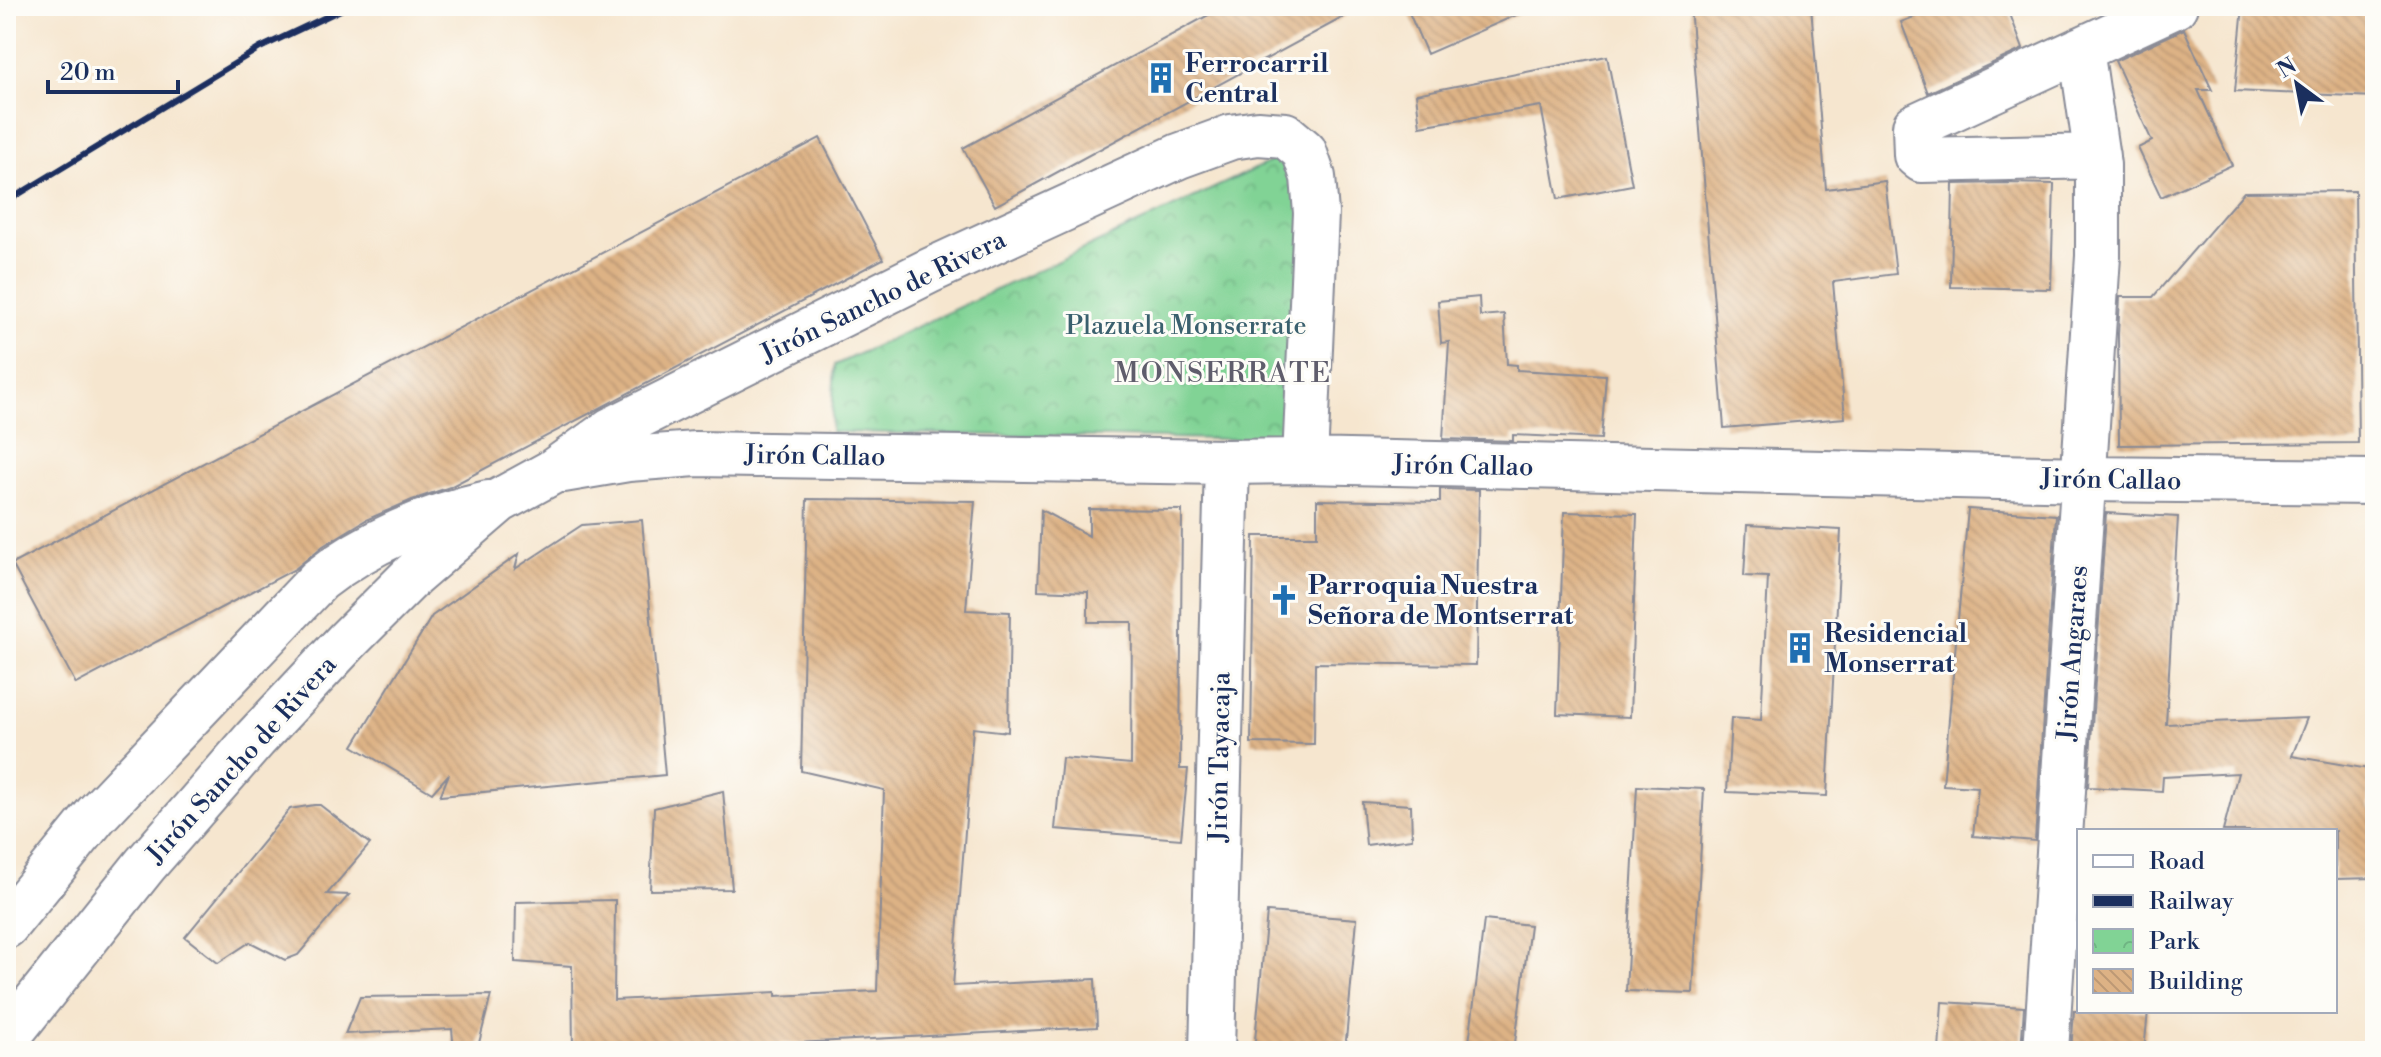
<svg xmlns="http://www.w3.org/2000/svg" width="2381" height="1057" font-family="'Libre Bodoni',serif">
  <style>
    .park { fill: url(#park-crowns); stroke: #4e817a; stroke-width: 2 }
    .building { fill: url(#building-back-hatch) }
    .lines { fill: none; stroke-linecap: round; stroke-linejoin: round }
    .minor-casing { stroke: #888a96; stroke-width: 48 }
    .minor { stroke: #fff; stroke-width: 44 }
    .rail { stroke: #1b2f5e; stroke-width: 6 }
    .labels { text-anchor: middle; stroke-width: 6; stroke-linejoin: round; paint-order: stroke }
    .poi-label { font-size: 26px; font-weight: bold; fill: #1b2f5e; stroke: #fdfcf7; text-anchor: start }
    .street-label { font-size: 26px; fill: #1b2f5e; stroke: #fdfcf7 }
    .park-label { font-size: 26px; fill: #3a606e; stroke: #fdfcf7 }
    .neighbourhood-label { font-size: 28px; letter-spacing: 2px; fill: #5f5d6c; stroke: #fdfcf7 }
  </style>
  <defs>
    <pattern id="park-crowns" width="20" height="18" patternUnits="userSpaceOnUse" patternTransform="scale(2)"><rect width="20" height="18" fill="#81d395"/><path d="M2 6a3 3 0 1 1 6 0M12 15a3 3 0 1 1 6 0" fill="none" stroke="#6fb583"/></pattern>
    <pattern id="building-back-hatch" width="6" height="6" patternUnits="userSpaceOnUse" patternTransform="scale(2)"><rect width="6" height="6" fill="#ddb285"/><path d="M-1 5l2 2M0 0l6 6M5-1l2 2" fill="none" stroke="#bd9975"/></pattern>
  </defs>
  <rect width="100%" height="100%" fill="#fdfcf7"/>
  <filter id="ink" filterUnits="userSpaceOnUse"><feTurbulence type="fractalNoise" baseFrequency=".0125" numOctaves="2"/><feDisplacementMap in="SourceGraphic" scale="16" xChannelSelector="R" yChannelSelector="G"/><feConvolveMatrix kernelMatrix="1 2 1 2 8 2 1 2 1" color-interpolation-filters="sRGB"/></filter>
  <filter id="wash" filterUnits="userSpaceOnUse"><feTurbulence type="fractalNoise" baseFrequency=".006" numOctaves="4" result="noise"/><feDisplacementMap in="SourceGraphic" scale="32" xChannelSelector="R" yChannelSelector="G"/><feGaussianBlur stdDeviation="1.8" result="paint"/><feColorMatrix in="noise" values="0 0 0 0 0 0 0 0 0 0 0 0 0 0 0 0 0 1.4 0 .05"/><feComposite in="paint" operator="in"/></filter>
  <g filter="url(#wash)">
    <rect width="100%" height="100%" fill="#f6e6cf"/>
    <path class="park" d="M 1274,160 L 1304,167 L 1296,427 L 1281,440 L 831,432 L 835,365 Z"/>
    <g id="blocks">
      <path class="building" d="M 1225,6 L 1364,6 L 995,206 L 963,148 Z
        M 1406,6 L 1537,6 L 1427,54 Z
        M 1690,6 L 1811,6 L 1826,189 L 1885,181 L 1896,274 L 1833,282 L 1845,418 L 1724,428 Z
        M 1942,6 L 2007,6 L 2023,49 L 1928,93 L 1901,22 Z
        M 2243,6 L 2375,6 L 2375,97 L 2235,91 Z
        M 2184,29 L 2212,90 L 2198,90 L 2232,165 L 2161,197 L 2138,148 L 2152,141 L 2115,61 Z
        M 1607,56 L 1632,185 L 1558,199 L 1541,106 L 1420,126 L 1416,94 Z
        M 820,138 L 883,259 L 450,487 L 412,500 L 366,520 L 323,546 L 295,569 L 76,684 L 12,564 Z
        M 2006,183 L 2054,184 L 2051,289 L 1951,287 L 1953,184 Z
        M 2355,191 L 2358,443 L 2119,445 L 2118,334 L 2120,297 L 2153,297 L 2244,192 Z
        M 1479,297 L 1480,316 L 1504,314 L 1507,364 L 1517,365 L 1517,370 L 1606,375 L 1601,439 L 1513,435 L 1513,441 L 1443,439 L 1449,342 L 1441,343 L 1438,301 Z
        M 1440,489 L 1479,490 L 1476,665 L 1315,663 L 1314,744 L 1251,743 L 1254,536 L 1317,536 L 1317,500 L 1440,502 Z
        M 807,499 L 975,501 L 966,610 L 1010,612 L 1008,732 L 973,728 L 953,986 L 1095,979 L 1097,1027 L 779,1044 L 780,1051 L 573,1051 L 572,966 L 515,962 L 516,902 L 615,900 L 614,1000 L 776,992 L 776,996 L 877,991 L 884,790 L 801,771 Z
        M 1089,509 L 1182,510 L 1180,769 L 1188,769 L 1181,839 L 1055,829 L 1062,758 L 1131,764 L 1132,622 L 1088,622 L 1088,592 L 1038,590 L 1041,510 L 1089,536 Z
        M 1968,509 L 2056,515 L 2035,841 L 1973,836 L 1978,787 L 1943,785 Z
        M 1564,512 L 1637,514 L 1630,717 L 1557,714 Z
        M 2106,513 L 2178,517 L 2166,724 L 2307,718 L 2292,756 L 2369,769 L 2369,810 L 2375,806 L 2375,878 L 2335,879 L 2335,831 L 2223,831 L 2238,773 L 2163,777 L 2162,791 L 2088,787 Z
        M 642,520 L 665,775 L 440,796 L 449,774 L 432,793 L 353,746 L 432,616 L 519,554 L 515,569 L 582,525 Z
        M 1747,525 L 1841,530 L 1827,796 L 1727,792 L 1731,718 L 1761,720 L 1768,577 L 1744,576 Z
        M 1637,786 L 1704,789 L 1693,993 L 1626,991 Z
        M 723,791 L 732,889 L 650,890 L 654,808 Z
        M 1362,802 L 1411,805 L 1412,839 L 1366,845 Z
        M 314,805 L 320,805 L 370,844 L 327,894 L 349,895 L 298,955 L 285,960 L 250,942 L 218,963 L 185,937 L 290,809 Z
        M 1267,912 L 1357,919 L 1345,1051 L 1254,1051 Z
        M 1484,920 L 1530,925 L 1514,1051 L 1468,1051 Z
        M 491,995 L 477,1051 L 454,1051 L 452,1029 L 345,1034 L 360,997 Z
        M 1942,1002 L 2024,1007 L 2021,1051 L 1939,1051 Z
        M 2074,1011 L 2148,1011 L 2144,1051 L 2071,1051 Z"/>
    </g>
  </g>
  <g filter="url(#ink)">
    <use href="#blocks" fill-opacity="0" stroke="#888a96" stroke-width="2"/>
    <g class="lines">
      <defs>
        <path id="minor" d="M 2097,156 L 1922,160 L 1916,155 L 1915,126 L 2175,6
          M 563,470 L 628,459 L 696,454 L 1227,462 L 1305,461 L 2084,479 L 2375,482
          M 6,926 L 96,815 L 319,580 C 367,542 429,516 488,503
          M 6,1039 L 145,865 L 255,739 L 347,641 L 413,575 L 499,501 L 552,472 L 611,430 L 927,272 L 1179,156 L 1231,137 L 1258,133 L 1285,135 L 1304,151 L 1313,177 L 1316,213 L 1305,461
          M 1212,1051 L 1227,462
          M 2046,1051 L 2098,256 L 2098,165 L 2081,49"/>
      </defs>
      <use href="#minor" class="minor-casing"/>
      <use href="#minor" class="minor"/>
      <path class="rail" d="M 6,202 L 260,48 L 349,6"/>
    </g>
  </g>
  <defs>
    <symbol id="building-bare" viewBox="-9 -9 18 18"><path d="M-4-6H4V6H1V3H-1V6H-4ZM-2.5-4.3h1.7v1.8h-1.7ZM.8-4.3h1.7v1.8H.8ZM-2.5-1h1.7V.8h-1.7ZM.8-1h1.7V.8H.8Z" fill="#1f6fb2" stroke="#fdfcf7" stroke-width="2.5" paint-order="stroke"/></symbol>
    <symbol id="church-bare" viewBox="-9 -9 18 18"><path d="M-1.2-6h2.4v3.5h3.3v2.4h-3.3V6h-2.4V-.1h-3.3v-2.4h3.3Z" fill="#1f6fb2" stroke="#fdfcf7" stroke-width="2.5" paint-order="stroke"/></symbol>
  </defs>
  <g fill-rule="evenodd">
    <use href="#building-bare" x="1139" y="56" width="44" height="44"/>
    <use href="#church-bare" x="1262" y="578" width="44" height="44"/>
    <use href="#building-bare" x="1778" y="626" width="44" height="44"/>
  </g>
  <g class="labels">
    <g class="poi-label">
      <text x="1185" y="72">Ferrocarril<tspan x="1185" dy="30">Central</tspan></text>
      <text x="1308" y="594">Parroquia Nuestra<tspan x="1308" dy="30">Señora de Montserrat</tspan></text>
      <text x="1824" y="642">Residencial<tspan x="1824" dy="30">Monserrat</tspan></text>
    </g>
    <g class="street-label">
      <text transform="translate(883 296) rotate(-26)" y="9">Jirón Sancho de Rivera</text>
      <text transform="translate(815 455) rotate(1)" y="9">Jirón Callao</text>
      <text transform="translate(1463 465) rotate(1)" y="9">Jirón Callao</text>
      <text transform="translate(2111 479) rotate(1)" y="9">Jirón Callao</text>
      <text transform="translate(2072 653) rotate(-86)" y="9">Jirón Angaraes</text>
      <text transform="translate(1219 757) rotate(-89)" y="9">Jirón Tayacaja</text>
      <text transform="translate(241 759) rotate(-48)" y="9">Jirón Sancho de Rivera</text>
    </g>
    <g class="park-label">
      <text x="1186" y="334">Plazuela Monserrate</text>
    </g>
    <g class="neighbourhood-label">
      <text x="1223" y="382">MONSERRATE</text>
    </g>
  </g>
  <rect width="2381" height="1057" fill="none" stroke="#fdfcf7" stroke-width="32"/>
  <rect x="2077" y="829" width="260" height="184" fill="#fdfcf7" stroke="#a3aaba" stroke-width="2"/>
  <rect x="2093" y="855" width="40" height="12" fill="#ffffff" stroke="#a3aaba" stroke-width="2"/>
  <text x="2149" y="869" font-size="24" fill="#1b2f5e">Road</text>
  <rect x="2093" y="895" width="40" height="12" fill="#1b2f5e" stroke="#a3aaba" stroke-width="2"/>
  <text x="2149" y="909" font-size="24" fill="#1b2f5e">Railway</text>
  <rect x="2093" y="929" width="40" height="24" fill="url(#park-crowns)" stroke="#a3aaba" stroke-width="2"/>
  <text x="2149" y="949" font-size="24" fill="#1b2f5e">Park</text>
  <rect x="2093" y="969" width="40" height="24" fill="url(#building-back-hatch)" stroke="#a3aaba" stroke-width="2"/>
  <text x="2149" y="989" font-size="24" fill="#1b2f5e">Building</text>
  <g transform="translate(2297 84) rotate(328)" stroke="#fdfcf7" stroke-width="6" paint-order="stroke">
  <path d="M0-6L14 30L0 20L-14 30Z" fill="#1b2f5e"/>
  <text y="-12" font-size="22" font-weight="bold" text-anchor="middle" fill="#1b2f5e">N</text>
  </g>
  <path d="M48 80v12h130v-12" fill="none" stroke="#1b2f5e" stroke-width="4"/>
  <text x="60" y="80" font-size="24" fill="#1b2f5e" stroke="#fdfcf7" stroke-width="6" paint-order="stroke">20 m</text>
</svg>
